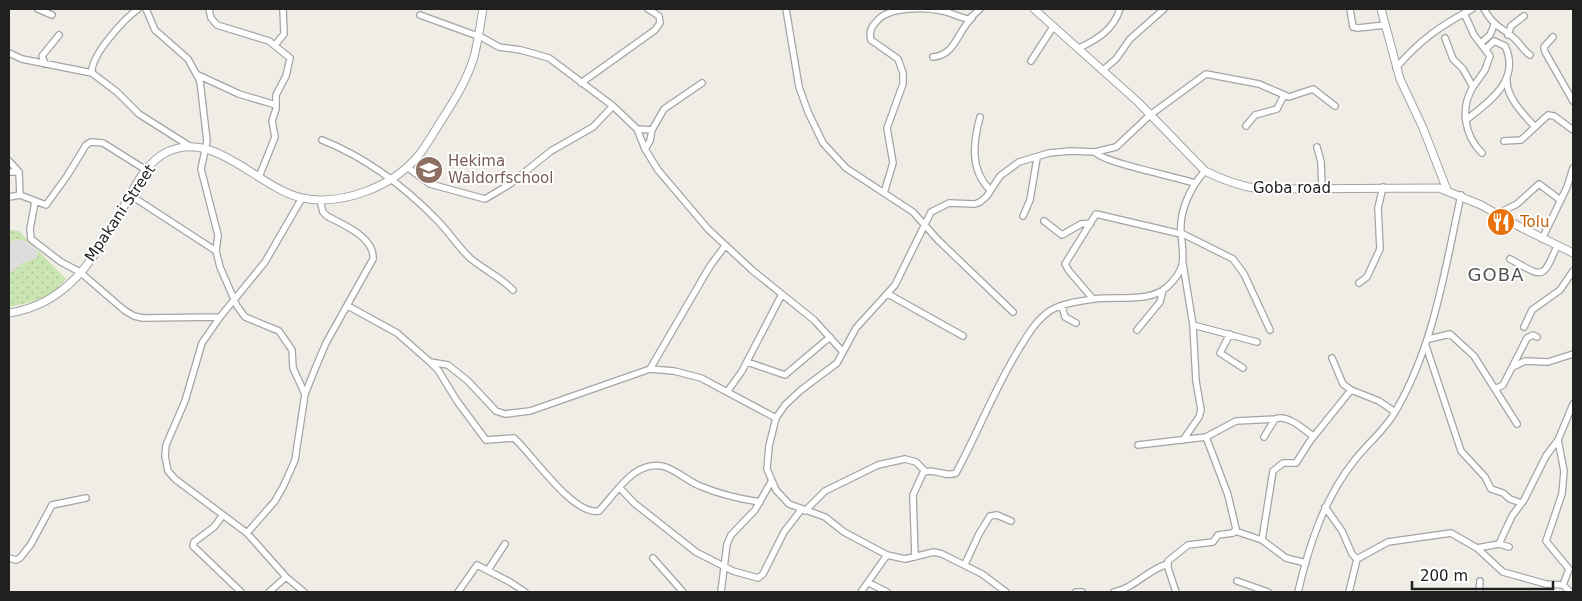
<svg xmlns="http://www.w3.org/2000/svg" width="1582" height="601" font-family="'DejaVu Sans',sans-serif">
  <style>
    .residential { fill: #dedddd }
    .grass { fill: url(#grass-dots) }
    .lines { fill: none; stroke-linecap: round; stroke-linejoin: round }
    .minor-casing { stroke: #a4a4a4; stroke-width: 8 }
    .tertiary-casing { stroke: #a4a4a4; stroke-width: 9 }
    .minor { stroke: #fff; stroke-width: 5.5 }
    .tertiary { stroke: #fff; stroke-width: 7 }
    .labels { text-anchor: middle; stroke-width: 4; stroke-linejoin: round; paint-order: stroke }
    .education-label { font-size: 15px; fill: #785e54; stroke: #fff; text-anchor: start }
    .street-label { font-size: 15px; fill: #202020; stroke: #fff }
    .food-label { font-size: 15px; fill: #c56008; stroke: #fff; text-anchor: start }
    .quarter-label { font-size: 18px; letter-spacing: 1px; fill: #535353; stroke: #fff }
  </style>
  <defs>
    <pattern id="grass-dots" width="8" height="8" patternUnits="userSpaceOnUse" patternTransform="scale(1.25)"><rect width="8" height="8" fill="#cae5b2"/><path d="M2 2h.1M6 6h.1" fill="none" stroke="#adc499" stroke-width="1.8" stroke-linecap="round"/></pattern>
  </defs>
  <rect width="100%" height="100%" fill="#f0ede7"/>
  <path class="residential" d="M 15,239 L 28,242 L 38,251 L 37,258 L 24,262 L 9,274 L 9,244 Z"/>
  <path class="grass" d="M 9,230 L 19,231 L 66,279 L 48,298 L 9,307 L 9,274 L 24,262 L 37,258 L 38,251 L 28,242 L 15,239 L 9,244 Z"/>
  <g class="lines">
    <defs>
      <path id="minor" d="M 38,9 L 52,15
        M 138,9 C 124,19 90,56 92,73 L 117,92 L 139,114 L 191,147
        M 146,9 L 155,30 L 188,59 L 200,81 L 207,141 L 201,169 L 218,235 L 216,251 L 220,267 L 237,306 L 245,317 L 279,331 L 292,350 L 293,368 L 305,394
        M 209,9 L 211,18 L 217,25 L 269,41 L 290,58 L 286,76 L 276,95 L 276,109 L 272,121 L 275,137 L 259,177
        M 786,9 L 799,87 L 808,112 L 823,143 L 846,168 L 913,212 L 938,240 L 1013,312
        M 1350,9 L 1353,27 L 1358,28 L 1385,25
        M 1484,9 C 1496,30 1502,26 1516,40 C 1521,45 1523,50 1530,55
        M 1464,13 L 1474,35 L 1490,56 L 1485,70 L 1473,87
        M 420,15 L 483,38 L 499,47 L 521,50 L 549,58 L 613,106 L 637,129 L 645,149 L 658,170 L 708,229 L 752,270 L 814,320 L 843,352
        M 1508,35 L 1511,26 L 1524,16
        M 1553,37 L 1544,47 L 1545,52 L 1573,101
        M 1445,38 L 1453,59 L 1463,69 L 1473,87 C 1460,108 1464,135 1482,153
        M 1481,43 L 1490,35 L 1494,25
        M 275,45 L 284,34 L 283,9
        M 1079,48 C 1098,39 1113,30 1120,9
        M 9,53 L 22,59 L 92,73
        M 933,57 C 956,55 957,31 972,18
        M 1031,61 L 1053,27
        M 45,64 L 42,56 L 59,35
        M 1396,68 C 1420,40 1440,26 1472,9
        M 1103,70 L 1116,59 L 1130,39 L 1164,9
        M 198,75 L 239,94 L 276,105
        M 1507,80 C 1506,97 1524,115 1535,127
        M 581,83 L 655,30 L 660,23 L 659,16 L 648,9
        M 980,117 C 973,143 970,170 990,190
        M 1466,120 C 1490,101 1521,80 1505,46 L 1494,41 L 1486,49
        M 1246,126 L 1255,115 L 1277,109 L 1284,95
        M 637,129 L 652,130
        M 322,140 C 367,158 404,186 437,220 C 449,232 458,247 470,258 C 484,270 499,276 513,290
        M 1504,141 L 1521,140 L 1548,115 L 1554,116 L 1573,130
        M 1317,147 L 1321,162 L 1322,188
        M 645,149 L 650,141 L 652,130 L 664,109 L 702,83
        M 1095,152 C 1104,163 1174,176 1194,183
        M 9,161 L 19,172
        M 407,167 L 430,184 L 485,199 L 510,184 L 551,151 L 593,127 L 613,106
        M 9,172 L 19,172 L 20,195 L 46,205 L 67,176 L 86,145 L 91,142 L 103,143 L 146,170
        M 884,193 L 893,163 L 887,128 L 903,84 L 903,73 L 898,59 L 871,40 C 869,33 871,27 876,22 C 888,6 925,7 943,11 C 952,13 960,18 969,19 L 980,9
        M 130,195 L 216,251
        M 9,197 L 20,195
        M 302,198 L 265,262 L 220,317 L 202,343 L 185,401 L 166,445 L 165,456 L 168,471 L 175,479 L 247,533 L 286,577 L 304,592
        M 35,202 L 30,229 L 31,239 L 61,262 L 80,272 L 124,310 L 134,316 L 143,318 L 220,317
        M 1497,214 L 1517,204 L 1539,184 L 1559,199
        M 1023,216 L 1030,200 L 1037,158
        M 1044,221 L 1062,235 L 1081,224 L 1091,223
        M 1181,233 L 1233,259 L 1244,274 L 1270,330
        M 1542,239 L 1567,187 L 1573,168
        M 1510,259 C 1543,277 1542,281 1557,246
        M 1359,283 L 1367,277 L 1380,249 L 1378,208 L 1383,187
        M 888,294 L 963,336
        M 1093,299 L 1069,271 L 1065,264 L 1096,214 L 1181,234
        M 348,306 L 397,333 L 430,362 L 448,365 L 468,381 L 496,411 L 505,414 L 530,411 L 650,369 L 674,371 L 701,378 L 776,418
        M 1062,306 L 1065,317 L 1076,323
        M 1193,325 L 1257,342
        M 1524,327 L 1532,310 L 1560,290 L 1573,271
        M 1137,330 L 1160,302 L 1163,290
        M 1230,334 L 1220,353 L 1243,368
        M 1429,339 L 1450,334 L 1474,356 L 1517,424
        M 1426,346 L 1461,451 L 1485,477 L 1491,489 L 1503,493 L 1510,499 L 1521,503
        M 1332,358 L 1343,384 L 1351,390 L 1379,401 L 1395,412
        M 747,362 L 785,375 L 830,337
        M 431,363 L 438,370 L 457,401 L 486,440 L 514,438 C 532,454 573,516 599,511 C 611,498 622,481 636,472 C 665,454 679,478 700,486 C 719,494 740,499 760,502
        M 1513,367 L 1525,361 L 1548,362 L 1573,354
        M 650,369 L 710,266 L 725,246
        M 1495,389 L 1503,385 L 1527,338 L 1533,335 L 1537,337
        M 727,392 L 742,371 L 782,294
        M 1264,437 L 1275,419 C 1288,414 1303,429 1313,436
        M 1183,440 L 1199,417 L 1201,410 L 1196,381 L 1193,325 L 1183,264
        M 1558,440 L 1564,471 L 1562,494 L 1546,541 L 1569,569 L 1563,585
        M 1138,445 L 1206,437 L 1236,421 L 1275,419
        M 620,488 L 634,503 L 696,552 L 733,571 L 758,578 L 763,574 L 784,532 L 801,510
        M 1325,507 L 1342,531 L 1352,554 L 1357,559 L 1388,542 L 1451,533 L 1477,548 L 1503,572 L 1546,584 L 1563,585 L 1570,592
        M 805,511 L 825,491 L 878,465 L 905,459 L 916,462 L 925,471
        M 223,515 L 214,527 L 194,542 L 193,546 L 241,592
        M 1235,531 L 1262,540 L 1286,558 L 1306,563
        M 247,533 L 275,501 L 284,485 L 295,460 L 305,394 L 315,369 L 326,343 L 373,259 C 375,237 343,225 327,216 L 323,212 L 320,200
        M 1262,540 L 1273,471 L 1283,463 L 1296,463 L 1310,441 L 1351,390
        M 1499,544 L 1512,516 L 1524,500 L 1546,456 L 1558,440 L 1573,404
        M 1477,548 L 1499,544 L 1509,547
        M 915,557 L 913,495 L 923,473 C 933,467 945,478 956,473 C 978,432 995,388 1019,349 C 1027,336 1035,322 1047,313 C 1057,304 1080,301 1094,299 C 1115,296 1150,303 1167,287 C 1188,268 1183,257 1181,233 C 1179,211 1191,186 1205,171
        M 9,558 L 16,560 L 20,558 L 31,544 L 52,505 L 86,498
        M 653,558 L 683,592
        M 965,564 L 979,534 L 990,516 L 997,515 L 1011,521
        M 488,570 L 505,544
        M 1237,581 L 1268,592
        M 869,583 L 887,592
        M 269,592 L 286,577
        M 458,592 L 477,565 L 510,582 L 525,592
        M 721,592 L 727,544 L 731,535 L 755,510 L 771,482
        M 861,592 L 887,555
        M 1006,592 L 982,574 L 942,554 L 934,552 L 905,559 L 887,555 L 844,532 L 825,517 L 789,504 L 776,490 L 767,469 L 769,446 L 776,418 L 785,405 L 801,390 L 837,363 L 856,328 L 895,285 L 931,212 L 949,203 L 975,204 L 980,202 L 987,196 L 1000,176 L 1019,162 L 1049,153 L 1071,151 L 1095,152 L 1116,147 L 1150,115 L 1206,74 L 1259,84 L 1289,97 L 1313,89 L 1335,106
        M 1076,592 L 1082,592
        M 1114,592 C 1135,588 1148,569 1168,564
        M 1176,592 L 1168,568 L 1168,561 L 1188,545 L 1213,542 L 1218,535 L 1233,533 L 1236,529 L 1228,495 L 1206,437
        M 1298,592 C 1309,545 1324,499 1354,461 C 1367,444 1385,430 1395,412 C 1434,346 1445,269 1461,195
        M 1349,592 L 1357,559
        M 1479,592 L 1480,581"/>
      <path id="tertiary" d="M 1034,9 L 1138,102 L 1205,171 C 1223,180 1239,186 1259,189 L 1439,188 L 1481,205 L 1522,228 L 1573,253
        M 1381,9 L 1400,79 L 1423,128 L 1447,190
        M 9,313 C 72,304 98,251 127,201 C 137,182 147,162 167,152 C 215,129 258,188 302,198 C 342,206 392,187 418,156 C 427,145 434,132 441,121 C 454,101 467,80 474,57 C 478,42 480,25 483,9"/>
    </defs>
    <use href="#minor" class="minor-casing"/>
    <use href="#tertiary" class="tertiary-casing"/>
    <use href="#minor" class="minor"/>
    <use href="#tertiary" class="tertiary"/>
  </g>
  <defs>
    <symbol id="school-disc" viewBox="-11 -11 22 22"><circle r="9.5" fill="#8d6e63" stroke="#fff"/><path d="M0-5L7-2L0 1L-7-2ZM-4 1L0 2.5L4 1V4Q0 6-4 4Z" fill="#fff"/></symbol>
    <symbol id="restaurant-disc" viewBox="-11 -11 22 22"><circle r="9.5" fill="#e8710a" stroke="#fff"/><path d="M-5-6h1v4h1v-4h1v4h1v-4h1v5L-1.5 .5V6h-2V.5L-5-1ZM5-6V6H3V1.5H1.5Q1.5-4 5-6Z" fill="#fff"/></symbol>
  </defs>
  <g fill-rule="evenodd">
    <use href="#school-disc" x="413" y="154" width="32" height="32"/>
    <use href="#restaurant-disc" x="1485" y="206" width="32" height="32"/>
  </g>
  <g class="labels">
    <g class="education-label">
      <text x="448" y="166">Hekima<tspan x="448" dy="17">Waldorfschool</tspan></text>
    </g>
    <g class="street-label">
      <text x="1292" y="193">Goba road</text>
      <text transform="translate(120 213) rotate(-56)" y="5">Mpakani Street</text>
    </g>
    <g class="food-label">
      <text x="1520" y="227">Tolu</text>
    </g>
    <g class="quarter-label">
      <text x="1496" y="281">GOBA</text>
    </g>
  </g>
  <rect width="1582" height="601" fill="none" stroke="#202020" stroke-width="20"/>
  <path d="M1412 581v8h141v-8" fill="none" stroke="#202020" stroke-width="2.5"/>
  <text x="1420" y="581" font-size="15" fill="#202020" stroke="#ffffff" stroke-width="4" paint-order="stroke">200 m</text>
</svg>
